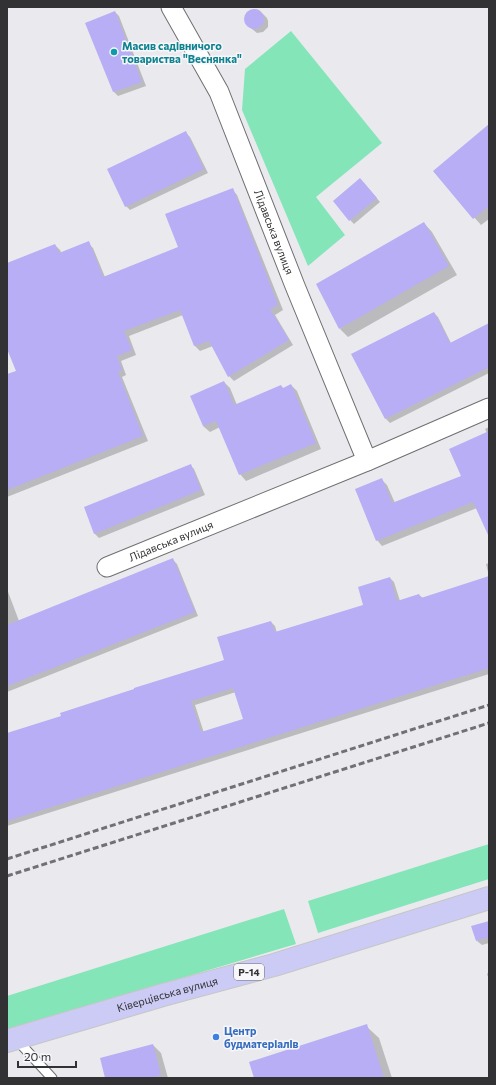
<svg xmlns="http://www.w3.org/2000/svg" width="496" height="1085" font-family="Commissioner,sans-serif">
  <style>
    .green { fill: #84e5b9 }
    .shadow { fill: #0003; fill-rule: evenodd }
    .building { fill: #b7aef5; fill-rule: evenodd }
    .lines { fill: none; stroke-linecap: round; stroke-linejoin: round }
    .lane-casing { stroke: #6f6f72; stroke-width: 11 }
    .street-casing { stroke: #6f6f72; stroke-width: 21 }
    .primary-casing { stroke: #c6c6c6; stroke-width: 24 }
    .lane { stroke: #fff; stroke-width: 9 }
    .street { stroke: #fff; stroke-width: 19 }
    .primary { stroke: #cbcbf5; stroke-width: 22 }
    .rail { stroke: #717174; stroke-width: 3; stroke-dasharray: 6 3; stroke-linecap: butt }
    .culture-dot { fill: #0f9aa8; stroke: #f7f7fb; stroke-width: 1.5 }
    .shop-dot { fill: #3f7fe0; stroke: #f7f7fb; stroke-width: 1.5 }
    .labels { text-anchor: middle; stroke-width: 3; stroke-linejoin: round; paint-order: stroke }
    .shield { fill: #f7f7fb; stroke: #6d6d70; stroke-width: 1 }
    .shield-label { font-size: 10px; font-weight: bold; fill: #323234 }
    .culture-label { font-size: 11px; font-weight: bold; fill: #0d838f; stroke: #f7f7fb; text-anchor: start }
    .street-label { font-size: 11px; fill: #323234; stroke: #f7f7fb }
    .shop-label { font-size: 11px; font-weight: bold; fill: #366cbe; stroke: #f7f7fb; text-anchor: start }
  </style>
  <rect width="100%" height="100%" fill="#eaeaee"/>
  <path class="green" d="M 291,31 L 382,143 L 316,197 L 345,235 L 308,266 L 242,110 L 245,69 Z
    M 489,844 L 489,879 L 318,933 L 308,901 Z
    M 284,909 L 296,944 L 7,1030 L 7,996 Z"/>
  <path class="shadow" d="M 255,9 L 259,10 L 267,18 L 268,21 L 268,27 L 263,32 L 257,33 L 246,24 L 245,20 L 245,16 L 247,12 L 251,10 Z
    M 115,12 L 119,16 L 146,86 L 118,96 L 114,92 L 87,23 Z
    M 489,126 L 489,219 L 481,225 L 434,172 Z
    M 186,133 L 190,137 L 208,173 L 130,210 L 126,206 Z
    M 364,183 L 380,202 L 354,224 L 350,220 Z
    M 232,189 L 237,195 L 283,310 L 275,315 L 293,345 L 234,381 L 229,376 L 213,346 L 200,351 L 195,346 L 183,315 L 129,336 L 136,355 L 121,361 L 126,375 L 122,377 L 148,441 L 7,497 L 7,375 L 17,371 L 7,347 L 7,264 L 55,245 L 60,250 L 62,254 L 88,243 L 93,248 L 105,277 L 180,248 Z
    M 424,223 L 432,232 L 457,275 L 348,337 L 340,329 Z
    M 434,313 L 438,317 L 451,343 L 489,324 L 489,373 L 390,423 L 386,419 Z
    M 224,382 L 230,388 L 237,405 L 283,389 L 291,385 L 297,391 L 321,449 L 246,481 L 240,474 L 220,427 L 210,432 L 203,426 Z
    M 489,427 L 489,516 L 477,508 L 382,546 L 377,540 L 381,479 L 387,485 L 395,503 L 463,476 L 487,433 L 485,429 Z
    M 190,465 L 194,469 L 205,495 L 99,538 L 95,534 L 85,508 Z
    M 173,560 L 177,564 L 198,616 L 7,692 L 7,589 L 19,621 Z
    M 489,563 L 489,576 L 486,564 Z
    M 390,578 L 394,582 L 400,601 L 419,595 L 423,598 L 489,587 L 489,674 L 7,826 L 7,734 L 62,717 L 226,660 L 271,622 L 275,626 L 277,633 L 364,606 ZM 236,692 L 245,720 L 204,733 L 195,705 Z
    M 489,922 L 489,943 L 482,945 L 477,941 Z
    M 489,969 L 489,977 L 487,975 Z
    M 366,1026 L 379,1038 L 392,1078 L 256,1078 Z
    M 153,1045 L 161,1053 L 168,1078 L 106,1078 Z"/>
  <path class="building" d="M244 19a10 10 0 1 1 20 0a10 10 0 1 1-20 0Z
    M 115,11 L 142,82 L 113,92 L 85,23 Z
    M 489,124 L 489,206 L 473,219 L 433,171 Z
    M 186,131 L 204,169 L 125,207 L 107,169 Z
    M 360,178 L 377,198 L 349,221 L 333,201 Z
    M 233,188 L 278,305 L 270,309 L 289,340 L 228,377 L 209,341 L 194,346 L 180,310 L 124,331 L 132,350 L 117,356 L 122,370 L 118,372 L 143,436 L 7,490 L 7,374 L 16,371 L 7,349 L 7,263 L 55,244 L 59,253 L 89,241 L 103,277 L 178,247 L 165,214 Z
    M 424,222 L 449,266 L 339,329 L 316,284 Z
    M 434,312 L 450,343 L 489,323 L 489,367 L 385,419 L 351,354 Z
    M 224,381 L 234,405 L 281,385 L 283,388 L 291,384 L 316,443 L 239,475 L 216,421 L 203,426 L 190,396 Z
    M 489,431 L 489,537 L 473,502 L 376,541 L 355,489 L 382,478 L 392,503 L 461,476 L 449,449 Z
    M 191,464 L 201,490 L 94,534 L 84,507 Z
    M 173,558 L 195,612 L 7,686 L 7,625 Z
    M 489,576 L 489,668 L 7,821 L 7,733 L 61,716 L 60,713 L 134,689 L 134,688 L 224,660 L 217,637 L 271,621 L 275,632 L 363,605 L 358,587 L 390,577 L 397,601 L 419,594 L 421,598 ZM 233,688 L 243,719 L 201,732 L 191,701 Z
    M 489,921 L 489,937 L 476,941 L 471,926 Z
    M 367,1024 L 384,1078 L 254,1078 L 249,1062 Z
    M 153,1044 L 161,1075 L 150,1078 L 105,1078 L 100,1058 Z"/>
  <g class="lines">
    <defs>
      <path id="lane" d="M 16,1039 L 52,1078"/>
      <g id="street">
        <path id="s1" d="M 171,7 L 219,92 L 295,286 L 367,461"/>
        <path id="s2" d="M 107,567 L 367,461 L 489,408"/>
      </g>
      <g id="primary">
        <path id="s3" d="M 7,1041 L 163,995 L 274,965 L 489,898"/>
      </g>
    </defs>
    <use href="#lane" class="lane-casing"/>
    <use href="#street" class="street-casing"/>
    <use href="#primary" class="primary-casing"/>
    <use href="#lane" class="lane"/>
    <use href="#street" class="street"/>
    <use href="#primary" class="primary"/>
    <path class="rail" d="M 7,859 L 489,705
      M 7,876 L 489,723"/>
  </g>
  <circle class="culture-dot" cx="114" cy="52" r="4"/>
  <circle class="shop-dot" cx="216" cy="1037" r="4"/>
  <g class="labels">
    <rect class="shield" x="234" y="964" width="30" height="16" rx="3"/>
    <g class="shield-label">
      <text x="249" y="976">Р-14</text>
    </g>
    <g class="culture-label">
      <text x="122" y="50">Масив садівничого<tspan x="122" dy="13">товариства "Веснянка"</tspan></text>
    </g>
    <g class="street-label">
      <text dy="4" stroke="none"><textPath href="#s1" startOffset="248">Лідавська вулиця</textPath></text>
      <text dy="4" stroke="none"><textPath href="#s2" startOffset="69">Лідавська вулиця</textPath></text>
      <text dy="4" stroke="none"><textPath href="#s3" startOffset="167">Ківерцівська вулиця</textPath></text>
    </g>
    <g class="shop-label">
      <text x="224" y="1035">Центр<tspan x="224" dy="13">будматеріалів</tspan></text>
    </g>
  </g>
  <rect width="496" height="1085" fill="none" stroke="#323234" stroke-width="16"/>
  <path d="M18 1061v6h58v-6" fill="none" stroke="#323234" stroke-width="2"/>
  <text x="24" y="1061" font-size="12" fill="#323234" stroke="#f7f7fb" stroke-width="3" paint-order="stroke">20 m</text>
</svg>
